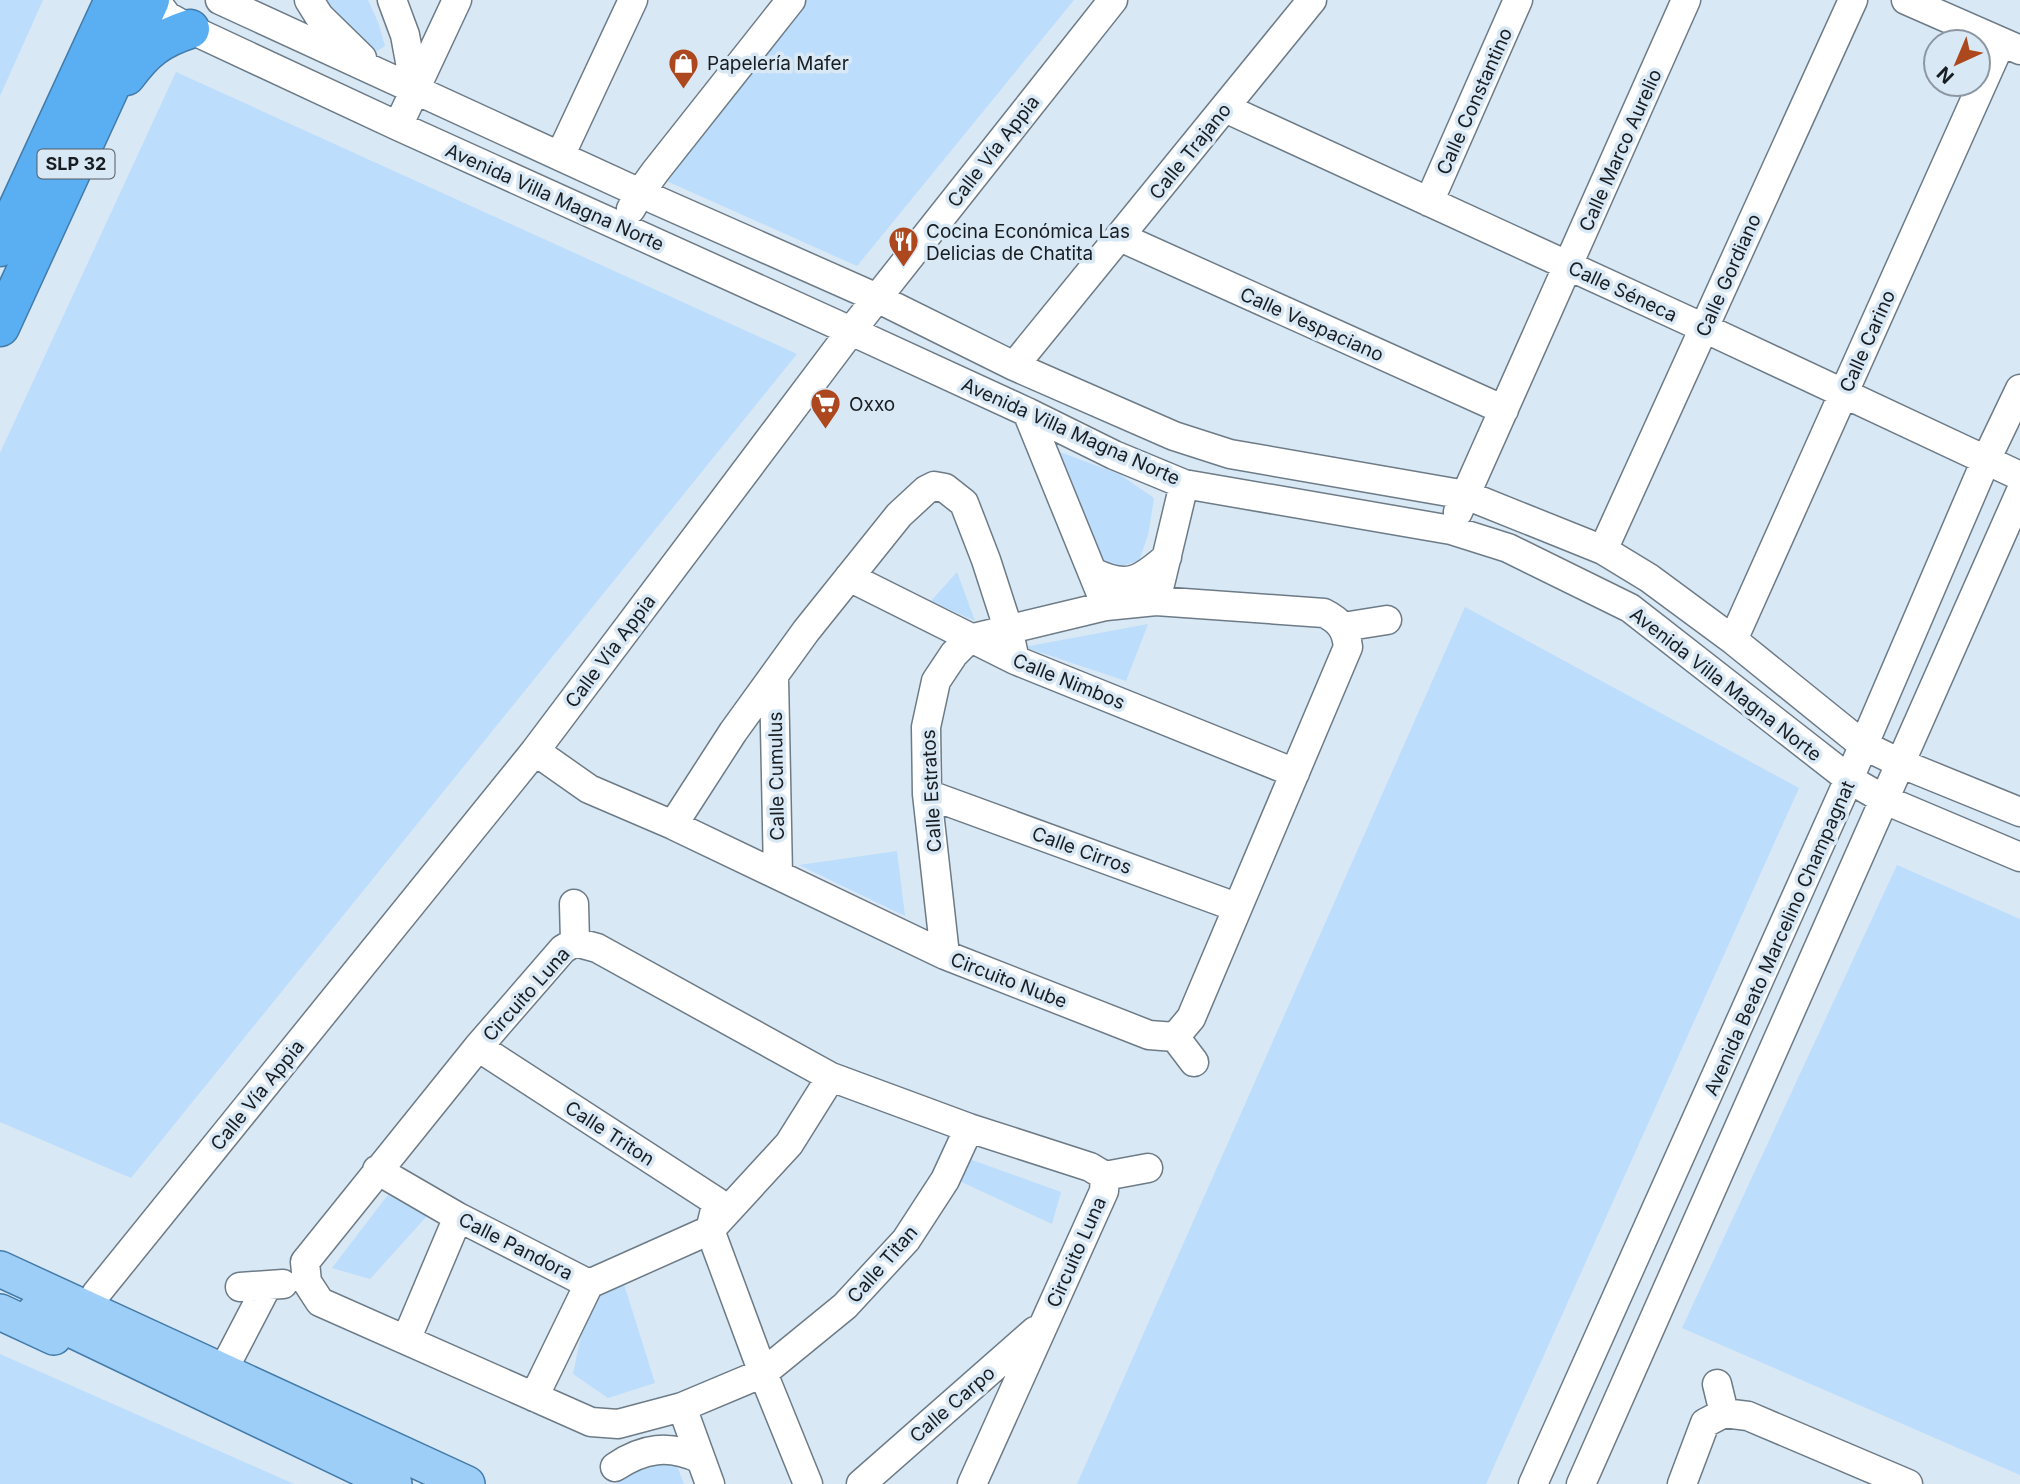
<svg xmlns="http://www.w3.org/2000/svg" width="2020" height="1484" font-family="Inter,sans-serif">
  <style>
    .green { fill: #bcddfb }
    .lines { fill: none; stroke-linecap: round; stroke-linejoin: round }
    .minor-casing { stroke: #6d7b86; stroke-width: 31 }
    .major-casing { stroke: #437ba9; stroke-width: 38 }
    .highway-casing { stroke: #437ba9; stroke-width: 41 }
    .minor { stroke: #fff; stroke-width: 28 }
    .major { stroke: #9ccef7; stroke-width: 35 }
    .highway { stroke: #5aaef2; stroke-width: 38 }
    .labels { text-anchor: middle; stroke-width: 7; stroke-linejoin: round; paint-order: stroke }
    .shield { fill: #d9e8f5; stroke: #525a61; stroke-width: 2 }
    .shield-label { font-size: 18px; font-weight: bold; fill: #181d22 }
    .poi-label { font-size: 19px; fill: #181d22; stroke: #d9e8f5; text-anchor: start }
    .street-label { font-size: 19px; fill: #181d22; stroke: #d9e8f5 }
  </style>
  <rect width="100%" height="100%" fill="#d9e8f5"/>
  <path class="green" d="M 0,0 L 43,0 L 0,96 Z
    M 317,0 L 368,0 L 378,22 L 385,46 L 372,54 Z
    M 786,0 L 1074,0 L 857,266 L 642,170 Z
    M 176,72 L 797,354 L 131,1178 L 0,1122 L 0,453 Z
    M 1049,448 L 1119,474 L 1154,498 L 1148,535 L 1139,561 L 1117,567 L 1101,560 Z
    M 957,572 L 975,621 L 931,601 Z
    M 1465,607 L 1799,788 L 1486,1484 L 1077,1484 Z
    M 1148,624 L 1126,681 L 1024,647 Z
    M 897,851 L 905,916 L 799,865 Z
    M 1897,865 L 2020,919 L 2020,1475 L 1682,1328 Z
    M 969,1159 L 1061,1192 L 1052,1224 L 953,1178 Z
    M 390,1192 L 427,1216 L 370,1279 L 332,1268 Z
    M 623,1281 L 655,1383 L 608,1398 L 573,1374 L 589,1297 Z
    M 0,1354 L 294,1484 L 0,1484 Z
    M 643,1457 L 675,1461 L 684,1484 L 617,1484 L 619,1476 Z"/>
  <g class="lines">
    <defs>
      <path id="minor" d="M 155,0 L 167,16 L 190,29 L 398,126 L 851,331 L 1027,412 L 1114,455 L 1184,484 L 1451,530 L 1508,548 L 1630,608 L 1849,779 L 1885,800 L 2020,857
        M 220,0 L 640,193 L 877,298 L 1014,366 L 1174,436 L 1230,454 L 1466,495 L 1603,550 L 1649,578 L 1733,640 L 1863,745 L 1902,764 L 2020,812
        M 309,0 L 319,16 L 362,58
        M 392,0 L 405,35 L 415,89
        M 1906,0 L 2020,50
        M 1225,108 L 1704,328 L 2020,476
        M 398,126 L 457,0
        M 560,156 L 633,0
        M 1429,202 L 1518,0
        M 631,209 L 640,193 L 655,172 L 791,0
        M 1120,237 L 1504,410
        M 1014,366 L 1312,0
        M 1027,412 L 1106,606
        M 1458,512 L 1686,0
        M 1603,550 L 1853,0
        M 1093,572 C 1127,589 1140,581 1167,557
        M 849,577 L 1015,660 L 1295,773
        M 1156,601 L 1184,484
        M 1343,627 L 1387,620
        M 1733,640 L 2001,42
        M 774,678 L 778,875
        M 535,751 L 589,789 L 673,825 L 945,955 L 1149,1035 L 1175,1037
        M 927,794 L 1236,907
        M 673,825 L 733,732 L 806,631 L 899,515 L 926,490 L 934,486 L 945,488 L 964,503 L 986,560 L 1008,628 L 1015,660
        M 574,904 L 575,942
        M 945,955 L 927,794 L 926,727 L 936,681 L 954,654 L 969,639 L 1106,606 L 1156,601 L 1324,613 C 1340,621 1346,629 1348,647 L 1191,1018 L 1175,1037
        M 1175,1037 L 1194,1062
        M 478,1047 L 717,1202 L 710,1230 L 763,1373 L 808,1484
        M 969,1128 L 945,1180 L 906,1240 L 845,1306 L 763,1373 L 682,1407 L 618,1424 L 591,1422 L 320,1302 L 307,1282 L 305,1262 L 478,1047 L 563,949 L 575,942 L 597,948 L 831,1077 L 969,1128 L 1090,1167 L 1105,1176
        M 377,1170 L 458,1217 L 589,1284
        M 1105,1176 L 1148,1168
        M 589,1284 L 710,1230 L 789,1144 L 831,1077
        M 240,1287 L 283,1284
        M 96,1294 L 535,751 L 851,331 L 1113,0
        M 406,1340 L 458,1217
        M 230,1357 L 267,1286
        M 1717,1384 L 1724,1413
        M 534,1397 L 589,1284
        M 682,1407 L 710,1484
        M 615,1467 C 643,1448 669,1444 700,1459
        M 861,1484 L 1035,1331
        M 972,1484 L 1104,1191 L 1105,1176
        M 1533,1484 L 1849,779 L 1986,460 L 2020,389
        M 1581,1484 L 2020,493
        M 1682,1484 L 1705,1423 L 1724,1413 L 1748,1416 L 1908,1484"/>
      <path id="major" d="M 0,1269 L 467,1484
        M 0,1312 L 54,1337
        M 35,1312 L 394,1484"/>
      <path id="highway" d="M 126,76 C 145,50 159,39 190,29
        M 0,247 L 114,0
        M 0,327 L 150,0"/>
    </defs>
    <use href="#minor" class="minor-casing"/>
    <use href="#major" class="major-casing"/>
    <use href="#highway" class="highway-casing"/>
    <use href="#minor" class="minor"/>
    <use href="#major" class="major"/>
    <use href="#highway" class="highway"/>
  </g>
  <defs>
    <symbol id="shop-pin" viewBox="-11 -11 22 30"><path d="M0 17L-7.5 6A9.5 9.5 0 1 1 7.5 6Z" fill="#ad471e" stroke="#d9e8f5"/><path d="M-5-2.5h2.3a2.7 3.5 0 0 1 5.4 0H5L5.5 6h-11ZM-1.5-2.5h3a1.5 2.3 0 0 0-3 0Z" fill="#fff"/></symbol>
    <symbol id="restaurant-pin" viewBox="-11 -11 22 30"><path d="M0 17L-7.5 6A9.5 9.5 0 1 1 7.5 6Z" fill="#ad471e" stroke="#d9e8f5"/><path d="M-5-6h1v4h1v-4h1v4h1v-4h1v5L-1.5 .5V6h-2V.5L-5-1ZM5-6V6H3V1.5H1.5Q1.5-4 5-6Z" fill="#fff"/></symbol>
    <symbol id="supermarket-pin" viewBox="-11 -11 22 30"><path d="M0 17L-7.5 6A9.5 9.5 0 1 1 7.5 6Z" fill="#ad471e" stroke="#d9e8f5"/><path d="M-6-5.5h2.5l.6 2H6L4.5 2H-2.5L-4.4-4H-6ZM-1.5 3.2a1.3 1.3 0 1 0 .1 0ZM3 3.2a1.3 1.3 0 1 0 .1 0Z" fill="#fff"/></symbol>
  </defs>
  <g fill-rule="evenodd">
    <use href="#shop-pin" x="666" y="46" width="35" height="47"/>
    <use href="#restaurant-pin" x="886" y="224" width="35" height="47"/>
    <use href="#supermarket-pin" x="808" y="386" width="35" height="47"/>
  </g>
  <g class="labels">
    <rect class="shield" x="37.5" y="149.5" width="77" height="29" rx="5"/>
    <g class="shield-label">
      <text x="76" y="170">SLP 32</text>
    </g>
    <g class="poi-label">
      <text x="707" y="70">Papelería Mafer</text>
      <text x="926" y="238">Cocina Económica Las<tspan x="926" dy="22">Delicias de Chatita</tspan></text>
      <text x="849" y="411">Oxxo</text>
    </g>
    <g class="street-label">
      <text transform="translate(1474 101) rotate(-66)" y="7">Calle Constantino</text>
      <text transform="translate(1620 150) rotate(-66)" y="7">Calle Marco Aurelio</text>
      <text transform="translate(993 151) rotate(-52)" y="7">Calle Vía Appia</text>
      <text transform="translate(1190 151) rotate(-51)" y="7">Calle Trajano</text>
      <text transform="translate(555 197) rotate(24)" y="7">Avenida Villa Magna Norte</text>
      <text transform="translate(1728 275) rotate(-66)" y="7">Calle Gordiano</text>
      <text transform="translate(1623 291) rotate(25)" y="7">Calle Séneca</text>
      <text transform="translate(1312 324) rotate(24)" y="7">Calle Vespaciano</text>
      <text transform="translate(1867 341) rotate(-66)" y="7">Calle Carino</text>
      <text transform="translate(1071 431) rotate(24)" y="7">Avenida Villa Magna Norte</text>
      <text transform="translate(610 651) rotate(-53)" y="7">Calle Vía Appia</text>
      <text transform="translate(1069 681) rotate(22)" y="7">Calle Nimbos</text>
      <text transform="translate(1726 684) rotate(38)" y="7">Avenida Villa Magna Norte</text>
      <text transform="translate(776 776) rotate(-91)" y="7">Calle Cumulus</text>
      <text transform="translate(931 791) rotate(-93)" y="7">Calle Estratos</text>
      <text transform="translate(1082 850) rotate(20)" y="7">Calle Cirros</text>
      <text transform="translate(1779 938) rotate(-66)" y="7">Avenida Beato Marcelino Champagnat</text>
      <text transform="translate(1009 980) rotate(21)" y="7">Circuito Nube</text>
      <text transform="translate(526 994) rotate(-48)" y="7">Circuito Luna</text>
      <text transform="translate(257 1095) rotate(-51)" y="7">Calle Vía Appia</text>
      <text transform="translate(610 1133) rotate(33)" y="7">Calle Triton</text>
      <text transform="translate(516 1246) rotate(27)" y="7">Calle Pandora</text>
      <text transform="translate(1076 1252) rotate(-66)" y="7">Circuito Luna</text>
      <text transform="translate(882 1264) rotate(-49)" y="7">Calle Titan</text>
      <text transform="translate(952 1404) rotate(-41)" y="7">Calle Carpo</text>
    </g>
  </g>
  <g transform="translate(1957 63) rotate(224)"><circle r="33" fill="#d9e8f5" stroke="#8c97a1" stroke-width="2"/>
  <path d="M0-5L12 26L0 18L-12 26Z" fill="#ad471e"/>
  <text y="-10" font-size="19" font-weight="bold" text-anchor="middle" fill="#181d22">N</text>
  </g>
</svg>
